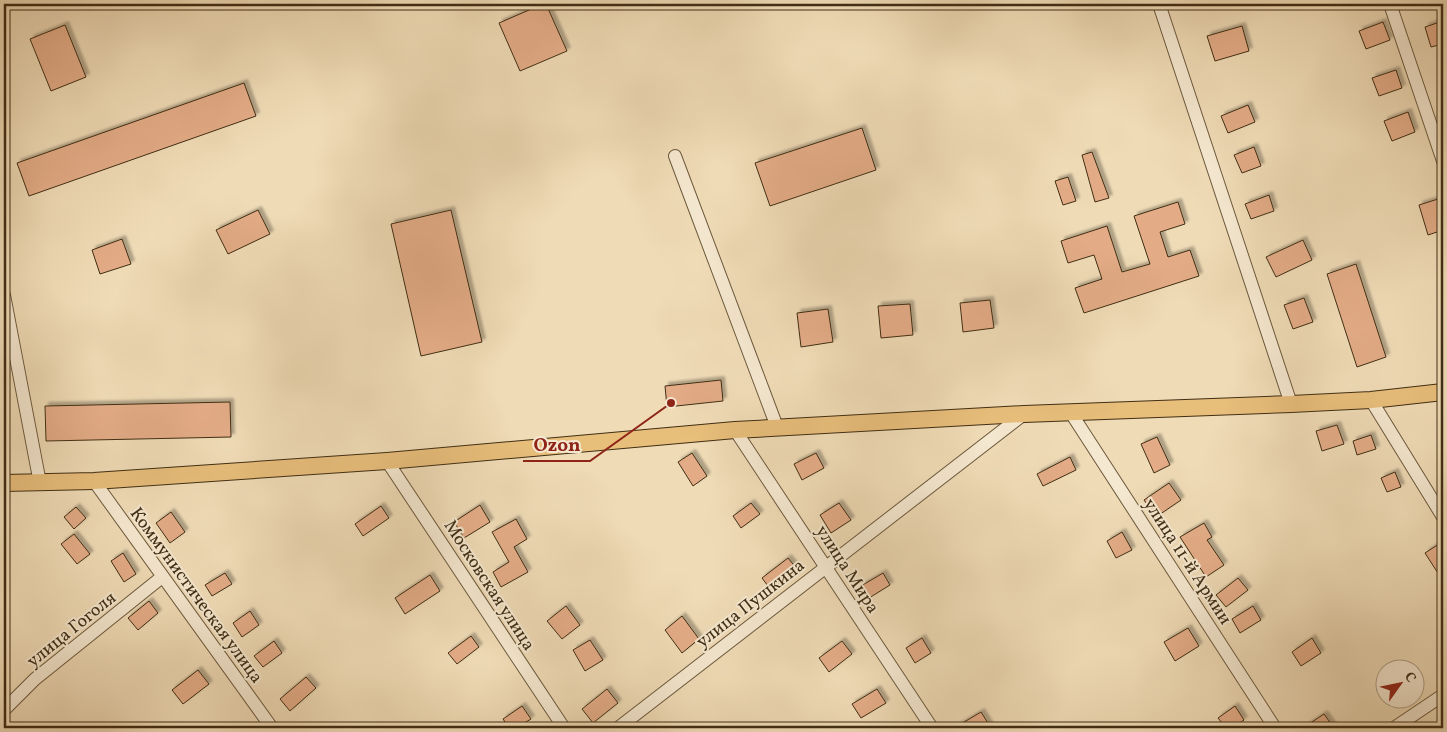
<svg xmlns="http://www.w3.org/2000/svg" width="1447" height="732" font-family="Vollkorn,serif">
  <style>
    .building { fill: #e3ac87; stroke: #402e14; filter: url(#shadow) }
    .lines { fill: none; stroke-linecap: round; stroke-linejoin: round }
    .minor-casing { stroke: #6c593c; stroke-width: 14 }
    .major-casing { stroke: #402e14; stroke-width: 18 }
    .minor { stroke: #f5e8d0; stroke-width: 12 }
    .major { stroke: #e8be7b; stroke-width: 16 }
    .labels { text-anchor: middle; stroke-width: 4; stroke-linejoin: round; paint-order: stroke }
    .street-label { font-size: 18px; fill: #402e14; stroke: #f5e8d0 }
    .leader { fill: none; stroke: #8f2418; stroke-width: 2 }
    .callout-dot { fill: #8f2418; stroke: #f5e8d0; stroke-width: 2 }
    .callout-label { font-size: 19px; text-anchor: middle; font-weight: bold; fill: #8f2418; stroke: #f5e8d0; stroke-width: 4; stroke-linejoin: round; paint-order: stroke }
  </style>
  <defs>
    <filter id="shadow"><feDropShadow dx="3.5" dy="-3.5" stdDeviation="1" flood-color="#0004"/></filter>
  </defs>
  <rect width="100%" height="100%" fill="#efdbb6"/>
  <filter id="stains"><feTurbulence type="fractalNoise" baseFrequency=".004" numOctaves="4"/><feColorMatrix values="0 0 0 0 .2 0 0 0 0 .09 0 0 0 0 .02 0 0 0 .5 -.17"/></filter>
  <radialGradient id="worn" r=".72"><stop offset=".6" stop-color="#630" stop-opacity="0"/><stop offset="1" stop-color="#630" stop-opacity=".3"/></radialGradient>
  <path class="building" d="M 543,4 L 546,4 L 567,51 L 520,71 L 499,23 Z
    M 1443,21 L 1443,44 L 1431,47 L 1425,27 Z
    M 1383,22 L 1390,40 L 1366,49 L 1359,31 Z
    M 65,25 L 86,77 L 51,91 L 30,39 Z
    M 1242,26 L 1249,51 L 1215,61 L 1207,36 Z
    M 1396,70 L 1402,88 L 1379,96 L 1372,78 Z
    M 244,83 L 256,116 L 29,196 L 17,163 Z
    M 1248,105 L 1255,122 L 1228,133 L 1221,116 Z
    M 1408,112 L 1415,132 L 1392,141 L 1384,121 Z
    M 862,128 L 876,170 L 770,206 L 755,163 Z
    M 1254,147 L 1261,166 L 1242,173 L 1234,155 Z
    M 1092,152 L 1109,198 L 1095,202 L 1082,155 Z
    M 1068,177 L 1076,201 L 1063,205 L 1055,181 Z
    M 1269,195 L 1274,211 L 1251,219 L 1245,204 Z
    M 1438,199 L 1443,215 L 1443,230 L 1428,235 L 1419,205 Z
    M 1178,202 L 1185,224 L 1160,232 L 1168,257 L 1190,250 L 1199,276 L 1084,313 L 1075,288 L 1102,279 L 1094,255 L 1068,263 L 1061,241 L 1107,226 L 1122,272 L 1150,264 L 1134,216 Z
    M 258,210 L 270,234 L 228,254 L 216,230 Z
    M 451,210 L 482,342 L 421,356 L 391,224 Z
    M 122,239 L 131,264 L 100,274 L 92,250 Z
    M 1303,240 L 1312,260 L 1276,277 L 1266,257 Z
    M 1356,264 L 1386,357 L 1357,367 L 1327,274 Z
    M 1304,298 L 1313,322 L 1293,329 L 1284,305 Z
    M 990,300 L 994,328 L 963,332 L 960,303 Z
    M 910,304 L 913,335 L 881,338 L 878,306 Z
    M 828,309 L 833,342 L 801,347 L 797,313 Z
    M 721,380 L 723,401 L 667,407 L 665,386 Z
    M 230,402 L 231,437 L 46,441 L 45,406 Z
    M 1337,425 L 1344,444 L 1322,451 L 1316,431 Z
    M 1371,435 L 1376,449 L 1357,455 L 1353,441 Z
    M 1157,437 L 1170,465 L 1154,473 L 1141,444 Z
    M 692,453 L 707,476 L 693,486 L 678,462 Z
    M 816,453 L 824,468 L 802,480 L 794,464 Z
    M 1070,457 L 1076,470 L 1043,486 L 1037,474 Z
    M 1395,472 L 1401,487 L 1387,492 L 1381,478 Z
    M 1169,483 L 1181,500 L 1156,517 L 1144,500 Z
    M 751,503 L 760,514 L 741,528 L 733,516 Z
    M 839,503 L 851,520 L 831,533 L 820,515 Z
    M 480,505 L 490,522 L 464,538 L 454,522 Z
    M 381,506 L 389,518 L 363,536 L 355,524 Z
    M 76,507 L 86,518 L 74,529 L 64,517 Z
    M 171,512 L 185,532 L 170,543 L 156,523 Z
    M 516,519 L 527,539 L 514,547 L 528,572 L 501,587 L 493,572 L 509,562 L 492,532 Z
    M 1204,523 L 1212,537 L 1207,540 L 1224,565 L 1206,577 L 1180,537 Z
    M 1122,532 L 1132,550 L 1116,558 L 1107,541 Z
    M 74,534 L 90,554 L 77,564 L 61,544 Z
    M 1439,544 L 1443,551 L 1443,581 L 1425,553 Z
    M 123,553 L 136,574 L 124,582 L 111,561 Z
    M 788,558 L 797,569 L 771,590 L 762,578 Z
    M 225,573 L 232,584 L 212,596 L 205,585 Z
    M 883,573 L 890,585 L 869,598 L 861,586 Z
    M 430,575 L 440,591 L 405,614 L 395,598 Z
    M 1238,578 L 1248,590 L 1226,607 L 1216,595 Z
    M 149,601 L 158,613 L 138,630 L 128,618 Z
    M 566,606 L 580,625 L 562,639 L 547,621 Z
    M 1253,606 L 1261,620 L 1240,633 L 1232,619 Z
    M 250,611 L 259,625 L 242,637 L 233,623 Z
    M 682,616 L 699,639 L 682,653 L 665,630 Z
    M 1188,628 L 1199,646 L 1175,661 L 1164,642 Z
    M 471,636 L 479,647 L 457,664 L 448,653 Z
    M 922,638 L 931,653 L 915,663 L 906,648 Z
    M 1312,638 L 1321,653 L 1301,666 L 1292,652 Z
    M 590,640 L 603,660 L 585,671 L 573,650 Z
    M 274,641 L 282,653 L 263,667 L 254,656 Z
    M 842,641 L 852,654 L 829,672 L 819,658 Z
    M 198,670 L 209,684 L 183,704 L 172,690 Z
    M 306,677 L 316,688 L 290,711 L 280,699 Z
    M 607,689 L 618,703 L 593,723 L 582,709 Z
    M 877,689 L 886,703 L 861,718 L 852,704 Z
    M 522,706 L 531,719 L 516,728 L 509,728 L 503,719 Z
    M 1235,706 L 1244,720 L 1232,728 L 1226,728 L 1218,718 Z
    M 981,712 L 991,728 L 954,728 Z
    M 1324,714 L 1334,728 L 1303,728 Z"/>
  <g class="lines">
    <defs>
      <path id="minor" d="M 1159,4 L 1291,404
        M 1390,4 L 1443,161
        M 675,156 L 777,427
        M 4,295 L 40,483
        M 1371,400 L 1443,517
        M 1071,413 L 1275,728
        M 735,430 L 932,728
        M 387,461 L 564,728
        M 94,481 L 272,728
        M 4,710 L 35,679 L 162,577
        M 618,728 L 1024,414
        M 1394,728 L 1443,695"/>
      <path id="major" d="M 4,483 L 94,481 L 387,461 L 735,430 L 1024,414 L 1291,404 L 1371,400 L 1443,392"/>
    </defs>
    <use href="#minor" class="minor-casing"/>
    <use href="#major" class="major-casing"/>
    <use href="#minor" class="minor"/>
    <use href="#major" class="major"/>
  </g>
  <g class="labels">
    <g class="street-label">
      <text transform="translate(1188 561) rotate(57)" y="6">улица 11-й Армии</text>
      <text transform="translate(848 569) rotate(57)" y="6">улица Мира</text>
      <text transform="translate(490 585) rotate(57)" y="6">Московская улица</text>
      <text transform="translate(197 595) rotate(54)" y="6">Коммунистическая улица</text>
      <text transform="translate(750 603) rotate(-38)" y="6">улица Пушкина</text>
      <text transform="translate(71 629) rotate(-39)" y="6">улица Гоголя</text>
    </g>
  </g>
  <path class="leader" d="M671 403L590 461H523"/>
  <circle class="callout-dot" cx="671" cy="403" r="5"/>
  <g class="callout-label">
    <text x="557" y="451">Ozon</text>
  </g>
  <rect width="1447" height="732" fill="none" stroke="#efdbb6" stroke-width="20"/>
  <rect x="5" y="5" width="1437" height="722" fill="none" stroke="#402e14" stroke-width="2.5"/>
  <rect x="10" y="10" width="1427" height="712" fill="none" stroke="#402e14"/>
  <g transform="translate(1400 684) rotate(57)"><circle r="24" fill="#f5e8d0" stroke="#ad9e85"/>
  <path d="M0-4L9 19L0 12L-9 19Z" fill="#8f2418"/>
  <text y="-8" font-size="14" font-weight="bold" text-anchor="middle" fill="#402e14">С</text>
  </g>
  <rect width="100%" height="100%" filter="url(#stains)"/>
  <rect width="100%" height="100%" fill="url(#worn)"/>
</svg>
